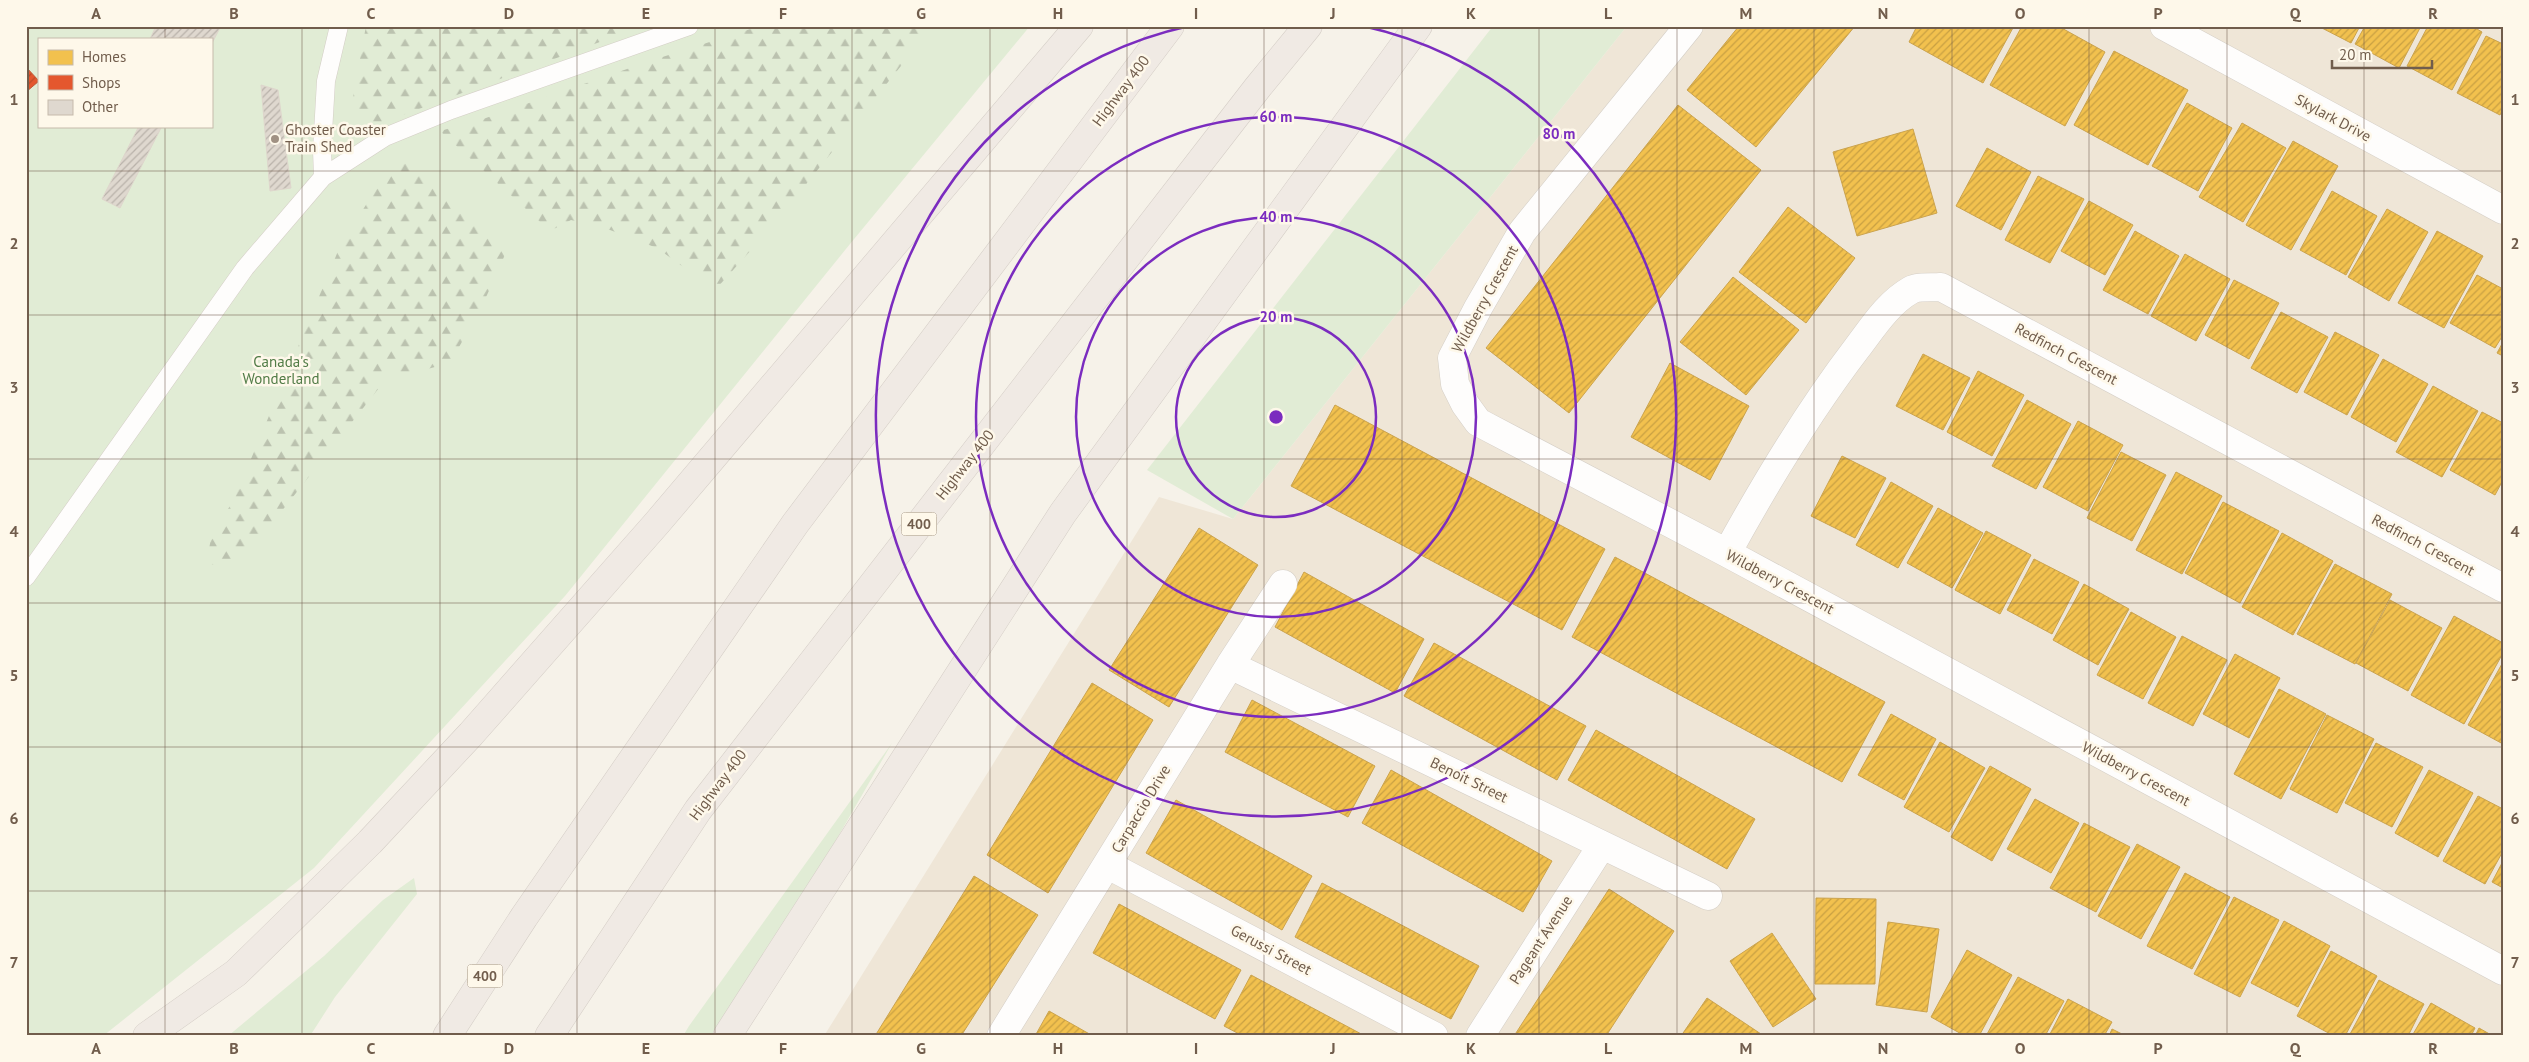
<svg xmlns="http://www.w3.org/2000/svg" width="2529" height="1062" font-family="'PT Sans',sans-serif">
  <style>
    .residential { fill: #efe6d7 }
    .green { fill: #e1ecd5; fill-rule: evenodd }
    .forest { fill: url(#forest-firs) }
    .homes { fill: url(#homes-hatch); stroke: #cba34d }
    .shops { fill: url(#shops-hatch); stroke: #c25937 }
    .building { fill: url(#building-hatch); stroke: #ded6cc }
    .lines { fill: none; stroke-linecap: round; stroke-linejoin: round }
    .lane-casing { stroke: #d4cec6; stroke-width: 19 }
    .street-casing { stroke: #d4cec6; stroke-width: 29 }
    .highway-casing { stroke: #d4cdc6; stroke-width: 29 }
    .lane { stroke: #fefdfc; stroke-width: 18 }
    .street { stroke: #fefdfc; stroke-width: 28 }
    .highway { stroke: #f0eae4; stroke-width: 28 }
    .grid { fill: none; stroke: #715d4c; stroke-width: 1; stroke-opacity: 0.55 }
    .ring { fill: none; stroke: #7b2cbf; stroke-width: 2.5 }
    .poi-dot { fill: #a09183; stroke: #fef8ea; stroke-width: 2 }
    .labels { text-anchor: middle; stroke-width: 5; stroke-linejoin: round; paint-order: stroke }
    .shield { fill: #fef8ea; stroke: #9b8c7b; stroke-width: 1 }
    .shield-label { font-size: 14px; font-weight: bold; fill: #715d4c }
    .street-label { font-size: 15px; fill: #715d4c; stroke: #fef8ea }
    .poi-label { font-size: 15px; fill: #715d4c; stroke: #fef8ea; text-anchor: start }
    .park-label { font-size: 15px; fill: #527c47; stroke: #fef8ea }
    .centre { fill: #7b2cbf; stroke: #fef8ea; stroke-width: 2.5 }
    .ring-label { font-size: 15px; text-anchor: middle; font-weight: bold; fill: #7b2cbf; stroke: #fef8ea; stroke-width: 5; stroke-linejoin: round; paint-order: stroke }
    .neatline { fill: none; stroke: #715d4c; stroke-width: 2 }
    .grid-label { font-size: 16px; text-anchor: middle; font-weight: bold; fill: #715d4c }
  </style>
  <defs>
    <pattern id="forest-firs" width="22" height="20" patternUnits="userSpaceOnUse" patternTransform="scale(1.25)"><rect width="22" height="20" fill="#e1ecd5"/><path d="M5 1l3.5 6h-7zM16 11l3.5 6h-7z" fill="#bbc2af"/></pattern>
    <pattern id="homes-hatch" width="6" height="6" patternUnits="userSpaceOnUse" patternTransform="scale(1.25)"><rect width="6" height="6" fill="#f2c14e"/><path d="M-1 1l2-2M0 6l6-6M5 7l2-2" fill="none" stroke="#c8a043"/></pattern>
    <pattern id="shops-hatch" width="6" height="6" patternUnits="userSpaceOnUse" patternTransform="scale(1.25)"><rect width="6" height="6" fill="#e4572e"/><path d="M-1 1l2-2M0 6l6-6M5 7l2-2" fill="none" stroke="#bd4b29"/></pattern>
    <pattern id="building-hatch" width="6" height="6" patternUnits="userSpaceOnUse" patternTransform="scale(1.25)"><rect width="6" height="6" fill="#dfd8cf"/><path d="M-1 1l2-2M0 6l6-6M5 7l2-2" fill="none" stroke="#b9b2aa"/></pattern>
  </defs>
  <rect width="100%" height="100%" fill="#f6f2e9"/>
  <path class="residential" d="M 1627,26 L 2503,26 L 2503,1036 L 824,1036 L 1159,497 L 1233,519 Z"/>
  <path class="green" d="M 26,26 L 1030,26 L 850,244 L 565,596 L 314,868 L 103,1036 L 26,1036 ZM 39,39 L 211,39 L 211,126 L 39,126 Z
    M 1493,26 L 1627,26 L 1233,519 L 1147,470 Z
    M 892,743 L 723,1036 L 683,1036 L 689,1026 Z
    M 414,878 L 417,894 L 335,997 L 310,1036 L 228,1036 L 324,956 L 383,900 Z"/>
  <path class="forest" d="M 366,26 L 643,26 L 373,126 L 358,121 L 351,108 Z
    M 760,26 L 933,26 L 771,228 L 715,290 L 657,248 L 610,230 L 571,220 L 550,231 L 440,131 L 483,119 L 653,60 Z
    M 410,158 L 486,225 L 506,252 C 490,291 472,328 449,363 L 417,372 L 390,374 L 251,550 L 230,567 L 210,564 C 206,535 217,525 233,502 L 341,244 L 378,186 Z"/>
  <path class="homes" d="M 1739,26 L 1855,26 L 1756,147 L 1687,90 Z
    M 1917,26 L 2014,26 L 1983,83 L 1909,42 Z
    M 2022,26 L 2058,26 L 2105,52 L 2065,126 L 1990,85 Z
    M 2318,26 L 2360,26 L 2351,43 Z
    M 2365,26 L 2421,26 L 2399,68 L 2355,44 Z
    M 2428,26 L 2472,26 L 2482,32 L 2452,90 L 2407,66 Z
    M 2486,36 L 2503,44 L 2503,109 L 2500,115 L 2457,93 Z
    M 2114,51 L 2188,90 L 2148,165 L 2074,125 Z
    M 2187,103 L 2232,128 L 2198,191 L 2152,166 Z
    M 1678,105 L 1761,170 L 1569,413 L 1486,348 Z
    M 2242,123 L 2286,148 L 2243,222 L 2199,197 Z
    M 1913,129 L 1937,213 L 1857,236 L 1833,152 Z
    M 2293,141 L 2338,166 L 2291,250 L 2246,225 Z
    M 1987,148 L 2031,172 L 2001,230 L 1956,206 Z
    M 2038,176 L 2084,199 L 2050,263 L 2005,240 Z
    M 2332,191 L 2377,216 L 2346,275 L 2300,250 Z
    M 2089,201 L 2133,225 L 2105,275 L 2061,251 Z
    M 1788,207 L 1855,258 L 1806,323 L 1739,272 Z
    M 2387,209 L 2428,232 L 2389,301 L 2348,277 Z
    M 2135,231 L 2179,256 L 2148,314 L 2103,290 Z
    M 2437,231 L 2483,256 L 2444,328 L 2398,303 Z
    M 2185,254 L 2230,279 L 2196,341 L 2151,316 Z
    M 2477,275 L 2503,289 L 2503,335 L 2495,348 L 2450,323 Z
    M 1733,277 L 1799,330 L 1746,395 L 1680,342 Z
    M 2234,280 L 2279,303 L 2249,359 L 2205,335 Z
    M 2281,312 L 2328,337 L 2297,393 L 2251,368 Z
    M 2335,332 L 2379,355 L 2347,415 L 2304,392 Z
    M 2503,342 L 2503,356 L 2497,353 Z
    M 1923,354 L 1970,378 L 1943,430 L 1896,406 Z
    M 2383,359 L 2428,384 L 2396,442 L 2351,417 Z
    M 1670,363 L 1749,406 L 1710,480 L 1631,437 Z
    M 1978,371 L 2024,395 L 1992,456 L 1947,432 Z
    M 2433,386 L 2478,411 L 2442,477 L 2396,452 Z
    M 2027,400 L 2071,424 L 2036,489 L 1992,466 Z
    M 1335,405 L 1605,549 L 1562,630 L 1291,486 Z
    M 2482,412 L 2503,423 L 2503,480 L 2495,495 L 2450,470 Z
    M 2078,421 L 2123,445 L 2088,511 L 2043,487 Z
    M 2121,452 L 2166,475 L 2132,541 L 2087,518 Z
    M 1842,456 L 1886,478 L 1855,538 L 1811,516 Z
    M 2176,472 L 2222,496 L 2182,574 L 2136,550 Z
    M 1891,482 L 1933,506 L 1898,568 L 1856,545 Z
    M 2223,502 L 2279,531 L 2240,603 L 2185,573 Z
    M 1938,508 L 1983,533 L 1952,588 L 1907,563 Z
    M 1199,528 L 1258,565 L 1169,707 L 1109,670 Z
    M 1986,531 L 2031,555 L 2000,614 L 1955,590 Z
    M 2282,533 L 2333,561 L 2293,635 L 2242,607 Z
    M 1615,557 L 1885,702 L 1842,782 L 1572,637 Z
    M 2034,559 L 2079,582 L 2052,634 L 2007,610 Z
    M 2335,564 L 2392,594 L 2355,664 L 2297,634 Z
    M 1304,572 L 1424,639 L 1395,693 L 1275,627 Z
    M 2084,584 L 2129,609 L 2098,665 L 2053,640 Z
    M 2390,600 L 2442,628 L 2408,691 L 2356,663 Z
    M 2131,612 L 2176,637 L 2143,699 L 2097,675 Z
    M 2454,616 L 2503,643 L 2503,653 L 2464,724 L 2411,695 Z
    M 2182,636 L 2227,660 L 2193,726 L 2148,703 Z
    M 1434,643 L 1586,726 L 1557,780 L 1404,696 Z
    M 2235,654 L 2280,678 L 2249,738 L 2203,714 Z
    M 2503,662 L 2503,744 L 2468,725 Z
    M 1092,683 L 1153,720 L 1048,893 L 987,855 Z
    M 2279,689 L 2326,714 L 2281,799 L 2234,774 Z
    M 1252,700 L 1375,766 L 1348,817 L 1225,752 Z
    M 1891,714 L 1936,739 L 1904,800 L 1858,775 Z
    M 2327,715 L 2374,739 L 2337,813 L 2290,789 Z
    M 1596,730 L 1755,819 L 1727,869 L 1568,780 Z
    M 1940,742 L 1985,768 L 1949,832 L 1904,807 Z
    M 2376,743 L 2423,767 L 2392,827 L 2345,803 Z
    M 1990,766 L 2031,789 L 1992,861 L 1951,837 Z
    M 1391,770 L 1552,861 L 1523,912 L 1362,823 Z
    M 2429,770 L 2473,793 L 2438,857 L 2395,833 Z
    M 2478,796 L 2503,809 L 2503,851 L 2485,884 L 2443,861 Z
    M 2035,799 L 2079,823 L 2051,873 L 2007,849 Z
    M 1176,800 L 1312,876 L 1282,930 L 1146,853 Z
    M 2084,823 L 2130,847 L 2096,912 L 2050,888 Z
    M 2137,844 L 2180,867 L 2141,939 L 2098,916 Z
    M 2503,861 L 2503,888 L 2492,882 Z
    M 2185,873 L 2230,897 L 2192,969 L 2147,946 Z
    M 974,876 L 1038,915 L 961,1036 L 875,1036 Z
    M 1322,883 L 1479,966 L 1451,1019 L 1295,937 Z
    M 1609,889 L 1674,931 L 1606,1036 L 1514,1036 Z
    M 2234,897 L 2279,920 L 2240,997 L 2194,974 Z
    M 1816,898 L 1876,899 L 1875,984 L 1815,984 Z
    M 1119,904 L 1241,970 L 1215,1019 L 1093,953 Z
    M 2284,921 L 2330,946 L 2298,1007 L 2251,983 Z
    M 1888,922 L 1939,929 L 1927,1012 L 1876,1005 Z
    M 1772,933 L 1816,999 L 1773,1027 L 1730,961 Z
    M 1967,950 L 2012,975 L 1979,1036 L 1965,1036 L 1931,1017 Z
    M 2331,951 L 2377,976 L 2345,1036 L 2334,1036 L 2297,1016 Z
    M 1251,975 L 1365,1036 L 1243,1036 L 1224,1026 Z
    M 2018,977 L 2064,1001 L 2045,1036 L 1986,1036 Z
    M 2379,980 L 2424,1004 L 2408,1036 L 2349,1036 Z
    M 1707,998 L 1764,1036 L 1681,1036 Z
    M 2068,999 L 2112,1022 L 2104,1036 L 2049,1036 Z
    M 2431,1003 L 2475,1028 L 2471,1036 L 2412,1036 Z
    M 1049,1011 L 1093,1036 L 1035,1036 Z
    M 2479,1028 L 2493,1036 L 2475,1036 Z
    M 2112,1029 L 2126,1036 L 2109,1036 Z"/>
  <path class="shops" d="M 26,67 L 39,81 L 26,92 Z"/>
  <path class="building" d="M 156,26 L 221,26 L 211,45 L 211,39 L 150,39 Z
    M 261,85 L 278,90 L 291,188 L 270,191 Z
    M 139,126 L 162,126 L 120,208 L 102,199 Z"/>
  <g class="lines">
    <defs>
      <path id="lane" d="M 323,177 L 322,150 L 326,81 L 339,26
        M 26,577 L 245,268 L 323,177 L 385,137 L 451,110 L 689,26"/>
      <path id="street" d="M 1689,26 L 1522,232 L 1478,308 L 1452,358 L 1455,384 L 1465,404 L 1478,422 L 1727,553 L 2503,971
        M 2164,26 L 2503,210
        M 1727,553 C 1766,482 1808,412 1857,348 C 1873,327 1888,303 1911,290 C 1918,286 1933,288 1941,287 L 2503,588
        M 1230,665 L 1708,896
        M 1108,865 L 1434,1036
        M 1001,1036 L 1230,665 L 1283,584
        M 1480,1036 L 1602,845"/>
      <path id="highway" d="M 147,1036 L 236,973 L 370,842 L 471,734 L 657,523 L 1079,26
        M 447,1036 L 524,917 L 795,524 L 1170,26
        M 549,1036 L 698,810 L 1258,87 L 1308,26
        M 727,1036 L 1063,513 L 1418,26"/>
    </defs>
    <use href="#lane" class="lane-casing"/>
    <use href="#street" class="street-casing"/>
    <use href="#highway" class="highway-casing"/>
    <use href="#lane" class="lane"/>
    <use href="#street" class="street"/>
    <use href="#highway" class="highway"/>
  </g>
  <path class="grid" d="M 165,26 L 165,39M 302,26 L 302,1036M 440,26 L 440,1036M 577,26 L 577,1036M 715,26 L 715,1036M 852,26 L 852,1036M 990,26 L 990,1036M 1127,26 L 1127,1036M 1264,26 L 1264,1036M 1402,26 L 1402,1036M 1539,26 L 1539,1036M 1677,26 L 1677,1036M 1814,26 L 1814,1036M 1952,26 L 1952,1036M 2089,26 L 2089,1036M 2227,26 L 2227,1036M 2364,26 L 2364,1036M 165,126 L 165,1036M 26,171 L 2503,171M 26,315 L 2503,315M 26,459 L 2503,459M 26,603 L 2503,603M 26,747 L 2503,747M 26,891 L 2503,891"/>
  <g class="ring">
    <circle cx="1276" cy="417" r="100"/>
    <circle cx="1276" cy="417" r="200"/>
    <circle cx="1276" cy="417" r="300"/>
    <path d="M1363 26A400 400 0 1 1 1189 26"/>
  </g>
  <circle class="poi-dot" cx="275" cy="139" r="5"/>
  <g class="labels">
    <g class="shield">
      <rect x="901.5" y="512.5" width="35" height="23" rx="4"/>
      <rect x="467.5" y="964.5" width="35" height="23" rx="4"/>
    </g>
    <g class="shield-label">
      <text x="919" y="529">400</text>
      <text x="485" y="981">400</text>
    </g>
    <g class="street-label">
      <text transform="translate(1121 91) rotate(-53)" y="5">Highway 400</text>
      <text transform="translate(2333 118) rotate(28)" y="5">Skylark Drive</text>
      <text transform="translate(1485 299) rotate(-61)" y="5">Wildberry Crescent</text>
      <text transform="translate(2066 354) rotate(28)" y="5">Redfinch Crescent</text>
      <text transform="translate(965 465) rotate(-52)" y="5">Highway 400</text>
      <text transform="translate(2423 545) rotate(28)" y="5">Redfinch Crescent</text>
      <text transform="translate(1780 582) rotate(28)" y="5">Wildberry Crescent</text>
      <text transform="translate(2136 774) rotate(28)" y="5">Wildberry Crescent</text>
      <text transform="translate(1469 780) rotate(26)" y="5">Benoit Street</text>
      <text transform="translate(718 785) rotate(-53)" y="5">Highway 400</text>
      <text transform="translate(1141 809) rotate(-59)" y="5">Carpaccio Drive</text>
      <text transform="translate(1541 940) rotate(-57)" y="5">Pageant Avenue</text>
      <text transform="translate(1271 950) rotate(28)" y="5">Gerussi Street</text>
    </g>
    <g class="poi-label">
      <text x="285" y="135">Ghoster Coaster<tspan x="285" dy="17">Train Shed</tspan></text>
    </g>
    <g class="park-label">
      <text x="281" y="367">Canada's<tspan x="281" dy="17">Wonderland</tspan></text>
    </g>
  </g>
  <circle cx="1276" cy="417" r="8" class="centre"/>
  <g class="ring-label">
    <text x="1276" y="122">60 m</text>
    <text x="1559" y="139">80 m</text>
    <text x="1276" y="222">40 m</text>
    <text x="1276" y="322">20 m</text>
  </g>
  <rect width="2529" height="1062" fill="none" stroke="#fef8ea" stroke-width="55"/>
  <rect x="38" y="38" width="175" height="90" fill="#fef8ea" stroke="#c6baab"/>
  <rect x="48" y="50" width="25" height="15" fill="#f2c14e" stroke="#c6baab"/>
  <text x="82" y="62" font-size="15" fill="#715d4c">Homes</text>
  <rect x="48" y="75" width="25" height="15" fill="#e4572e" stroke="#c6baab"/>
  <text x="82" y="88" font-size="15" fill="#715d4c">Shops</text>
  <rect x="48" y="100" width="25" height="15" fill="#dfd8cf" stroke="#c6baab"/>
  <text x="82" y="112" font-size="15" fill="#715d4c">Other</text>
  <path d="M2332 60v8h100v-8" fill="none" stroke="#715d4c" stroke-width="2.5"/>
  <text x="2339" y="60" font-size="15" fill="#715d4c" stroke="#fef8ea" stroke-width="4" paint-order="stroke">20 m</text>
  <rect x="28" y="28" width="2474" height="1006" class="neatline"/>
  <g class="grid-label">
    <text x="96" y="19">A</text>
    <text x="234" y="19">B</text>
    <text x="371" y="19">C</text>
    <text x="509" y="19">D</text>
    <text x="646" y="19">E</text>
    <text x="783" y="19">F</text>
    <text x="921" y="19">G</text>
    <text x="1058" y="19">H</text>
    <text x="1196" y="19">I</text>
    <text x="1333" y="19">J</text>
    <text x="1471" y="19">K</text>
    <text x="1608" y="19">L</text>
    <text x="1746" y="19">M</text>
    <text x="1883" y="19">N</text>
    <text x="2020" y="19">O</text>
    <text x="2158" y="19">P</text>
    <text x="2295" y="19">Q</text>
    <text x="2433" y="19">R</text>
    <text x="14" y="105">1</text>
    <text x="2515" y="105">1</text>
    <text x="14" y="249">2</text>
    <text x="2515" y="249">2</text>
    <text x="14" y="393">3</text>
    <text x="2515" y="393">3</text>
    <text x="14" y="537">4</text>
    <text x="2515" y="537">4</text>
    <text x="14" y="681">5</text>
    <text x="2515" y="681">5</text>
    <text x="14" y="824">6</text>
    <text x="2515" y="824">6</text>
    <text x="14" y="968">7</text>
    <text x="2515" y="968">7</text>
    <text x="96" y="1054">A</text>
    <text x="234" y="1054">B</text>
    <text x="371" y="1054">C</text>
    <text x="509" y="1054">D</text>
    <text x="646" y="1054">E</text>
    <text x="783" y="1054">F</text>
    <text x="921" y="1054">G</text>
    <text x="1058" y="1054">H</text>
    <text x="1196" y="1054">I</text>
    <text x="1333" y="1054">J</text>
    <text x="1471" y="1054">K</text>
    <text x="1608" y="1054">L</text>
    <text x="1746" y="1054">M</text>
    <text x="1883" y="1054">N</text>
    <text x="2020" y="1054">O</text>
    <text x="2158" y="1054">P</text>
    <text x="2295" y="1054">Q</text>
    <text x="2433" y="1054">R</text>
  </g>
</svg>
